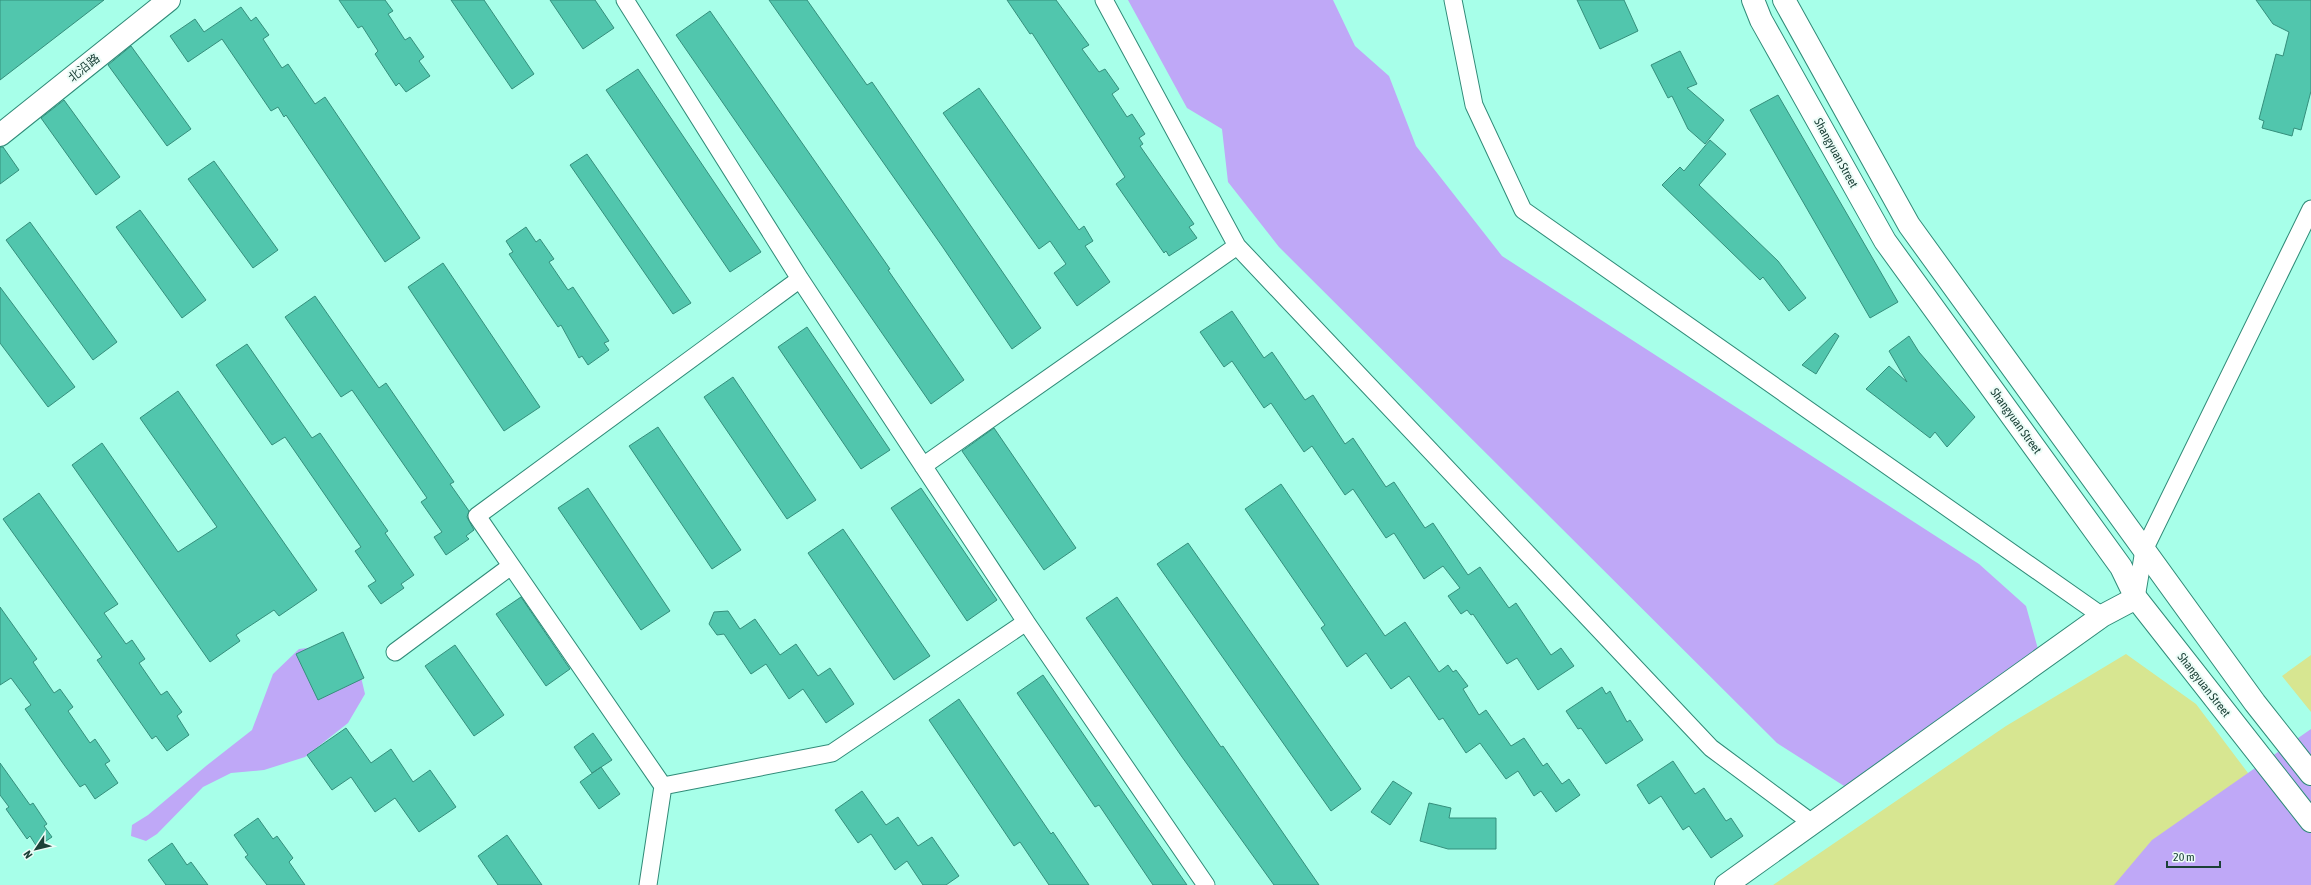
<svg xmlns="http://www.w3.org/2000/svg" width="2311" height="885" font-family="'Asap Condensed','Noto Sans SC',sans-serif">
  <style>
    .green { fill: #d7e691 }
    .water { fill: #bfa8f7 }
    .building { fill: #51c6ad; stroke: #358f7c }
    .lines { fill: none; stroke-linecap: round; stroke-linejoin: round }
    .street-casing { stroke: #308b78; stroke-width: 19 }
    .secondary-casing { stroke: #308b78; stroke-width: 24 }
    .street { stroke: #fff; stroke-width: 17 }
    .secondary { stroke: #fff; stroke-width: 22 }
    .labels { text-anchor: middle; stroke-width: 4; stroke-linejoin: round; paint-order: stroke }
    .street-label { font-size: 12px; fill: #1c4138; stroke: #ecfcf7 }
  </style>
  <rect width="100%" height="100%" fill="#a7ffe9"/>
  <path class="green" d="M 2126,654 L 2196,704 L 2248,773 L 2311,885 L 1773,885 L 2006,726 Z
    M 2311,655 L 2311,712 L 2282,676 Z"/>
  <path class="water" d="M 1128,0 L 1333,0 L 1355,46 L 1389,76 L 1416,146 L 1502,256 L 1979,564 L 2026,606 L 2041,660 L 1855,793 L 1777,743 L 1279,247 L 1228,182 L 1222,129 L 1187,108 Z
    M 333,645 L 357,660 L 365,694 L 348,723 L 305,757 L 264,770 L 231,773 L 203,787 L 157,834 L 146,841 L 131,836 L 132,825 L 148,815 L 206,766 L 252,730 L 273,674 L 299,649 Z
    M 2311,729 L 2311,885 L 2114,885 L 2152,840 Z"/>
  <path class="building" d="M 0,0 L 104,0 L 0,80 Z
    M 339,0 L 385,0 L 393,11 L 388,14 L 405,40 L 410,37 L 424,57 L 419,61 L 430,76 L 406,92 L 399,83 L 396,86 L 375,54 L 378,51 L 362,26 L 358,28 Z
    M 451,0 L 484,0 L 534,74 L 512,89 Z
    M 550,0 L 595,0 L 614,28 L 583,49 Z
    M 769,0 L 807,0 L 867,85 L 872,82 L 1041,328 L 1012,349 L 942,246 Z
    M 1007,0 L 1056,0 L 1089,45 L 1082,49 L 1099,72 L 1105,69 L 1119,89 L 1112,94 L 1127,117 L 1132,114 L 1145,134 L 1139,138 L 1143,144 L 1140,146 L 1194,224 L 1189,227 L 1197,238 L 1169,256 L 1166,251 L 1164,253 L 1116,184 L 1125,177 L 1032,33 L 1030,34 Z
    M 1577,0 L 1624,0 L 1638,31 L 1600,49 Z
    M 2256,0 L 2311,0 L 2311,91 L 2301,130 L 2294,128 L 2292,136 L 2262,128 L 2264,121 L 2259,119 L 2276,54 L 2283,56 L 2289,32 L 2273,24 Z
    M 241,7 L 251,21 L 256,17 L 269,35 L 263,39 L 282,68 L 288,64 L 315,104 L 325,97 L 420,238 L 385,262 L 286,115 L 284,117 L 278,107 L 271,111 L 222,39 L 188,62 L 170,36 L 195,19 L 204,32 Z
    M 710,11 L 890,269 L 888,270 L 964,380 L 931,404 L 676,35 Z
    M 131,46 L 191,129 L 167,146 L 108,65 Z
    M 1680,51 L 1697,84 L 1687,88 L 1724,120 L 1705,144 L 1688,129 L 1672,96 L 1668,98 L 1651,65 Z
    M 638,69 L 761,252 L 730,272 L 606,90 Z
    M 979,88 L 1079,230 L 1084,226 L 1093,241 L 1085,246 L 1110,282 L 1077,306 L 1054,273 L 1066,264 L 1050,241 L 1039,249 L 943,113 Z
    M 1778,95 L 1898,302 L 1870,318 L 1750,110 Z
    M 64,100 L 120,177 L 96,195 L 41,118 Z
    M 1710,140 L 1726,154 L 1699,185 L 1778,261 L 1806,298 L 1789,311 L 1763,277 L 1760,280 L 1662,185 L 1680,167 L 1684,171 Z
    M 0,147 L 3,147 L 19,170 L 0,184 Z
    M 587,154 L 691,303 L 673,314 L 570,165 Z
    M 214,161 L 278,250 L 253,268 L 188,179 Z
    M 140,210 L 206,300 L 182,318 L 116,227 Z
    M 30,222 L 117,342 L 93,360 L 6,240 Z
    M 526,227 L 536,242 L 540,239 L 554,259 L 549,262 L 568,290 L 573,287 L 609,341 L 604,343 L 609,350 L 588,365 L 582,356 L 579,358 L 561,325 L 558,327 L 509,254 L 513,252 L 506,241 Z
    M 443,263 L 540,407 L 504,431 L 408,287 Z
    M 0,287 L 75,387 L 48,407 L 0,343 Z
    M 315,296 L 379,388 L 386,383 L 454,482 L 450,484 L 469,511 L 467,517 L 474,530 L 466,536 L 469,539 L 446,555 L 434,537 L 442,532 L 421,502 L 427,498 L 352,390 L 341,397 L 285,317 Z
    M 1232,311 L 1264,358 L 1272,352 L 1305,400 L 1313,395 L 1345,444 L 1353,438 L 1386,487 L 1394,482 L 1425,528 L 1433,523 L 1468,575 L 1480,567 L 1509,608 L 1516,603 L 1551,655 L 1561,648 L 1574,666 L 1538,690 L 1517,658 L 1507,664 L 1473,614 L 1471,615 L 1467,610 L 1461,614 L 1448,596 L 1460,588 L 1443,566 L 1424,579 L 1394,533 L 1386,538 L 1353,489 L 1345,495 L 1312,446 L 1304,452 L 1271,403 L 1264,408 L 1232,361 L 1224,367 L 1200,332 Z
    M 807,327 L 890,450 L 861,469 L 778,347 Z
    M 1835,333 L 1839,336 L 1816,374 L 1802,365 Z
    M 1909,336 L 1919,352 L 1975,417 L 1947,447 L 1935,432 L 1930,438 L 1866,389 L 1889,366 L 1907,382 L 1889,351 Z
    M 247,344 L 312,438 L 320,433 L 388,531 L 385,533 L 414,575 L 401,584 L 404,588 L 381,604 L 368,586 L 376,581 L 355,551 L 361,547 L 285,437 L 272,445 L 216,365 Z
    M 733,377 L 816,500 L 787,519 L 704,397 Z
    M 178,391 L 317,590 L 279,616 L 274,610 L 236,635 L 240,641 L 210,662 L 72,465 L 102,443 L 178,552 L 217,527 L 140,418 Z
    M 658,427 L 741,550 L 712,569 L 629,446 Z
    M 994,428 L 1076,548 L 1044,570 L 962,451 Z
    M 1281,484 L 1385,636 L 1405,622 L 1439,672 L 1448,665 L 1453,672 L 1456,670 L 1468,686 L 1463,689 L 1479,715 L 1486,710 L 1511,746 L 1524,738 L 1543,766 L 1547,763 L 1562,784 L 1569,779 L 1580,795 L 1556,812 L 1541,791 L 1534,796 L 1518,771 L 1506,779 L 1480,743 L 1466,753 L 1443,718 L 1439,720 L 1409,676 L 1391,689 L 1366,653 L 1347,667 L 1321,628 L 1325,625 L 1245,509 Z
    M 588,488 L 670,611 L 641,630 L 558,508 Z
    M 921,488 L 997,600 L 967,621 L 891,508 Z
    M 39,493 L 118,604 L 104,613 L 126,644 L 132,640 L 145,659 L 139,663 L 161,695 L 167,691 L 182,712 L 177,716 L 189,735 L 167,751 L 156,736 L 152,739 L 97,660 L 102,657 L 3,519 Z
    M 843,529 L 930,656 L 894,680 L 808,553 Z
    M 1188,543 L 1361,789 L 1331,811 L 1157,564 Z
    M 521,597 L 570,669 L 546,686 L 496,614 Z
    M 1117,597 L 1221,747 L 1223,746 L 1319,885 L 1274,885 L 1182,757 L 1086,618 Z
    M 0,607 L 37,659 L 33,662 L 54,693 L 60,689 L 73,707 L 68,711 L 90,743 L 95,739 L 110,761 L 105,764 L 118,783 L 95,799 L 85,784 L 80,787 L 62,762 L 25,709 L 31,705 L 11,678 L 0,685 Z
    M 728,611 L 740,629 L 755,619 L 780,655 L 796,644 L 818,676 L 830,668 L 854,704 L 826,723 L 803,689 L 789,699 L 766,664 L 751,674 L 724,634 L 717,635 L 709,624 L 714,612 Z
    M 343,632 L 364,678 L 318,700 L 296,654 Z
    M 455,645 L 504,715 L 474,736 L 425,666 Z
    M 1043,675 L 1122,791 L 1187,885 L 1153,885 L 1099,805 L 1095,807 L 1017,693 Z
    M 1602,687 L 1606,694 L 1610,691 L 1627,722 L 1630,720 L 1643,740 L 1606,764 L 1586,735 L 1581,728 L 1578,729 L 1566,711 Z
    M 959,699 L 1051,834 L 1053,832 L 1089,885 L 1049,885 L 1020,842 L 1014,846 L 929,720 Z
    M 346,728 L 371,763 L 391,749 L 413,782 L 430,770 L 456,807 L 419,832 L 395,798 L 375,812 L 351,777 L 332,790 L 307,755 Z
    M 593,733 L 612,760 L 592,773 L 574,747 Z
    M 1673,761 L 1695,794 L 1704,788 L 1726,821 L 1731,818 L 1743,836 L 1711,858 L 1689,826 L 1683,830 L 1661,796 L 1649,804 L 1637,785 Z
    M 0,763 L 30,805 L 33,803 L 47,824 L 44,826 L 52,837 L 37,847 L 30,836 L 27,839 L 6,809 L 9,807 L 0,795 Z
    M 601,767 L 620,794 L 599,809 L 580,782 Z
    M 1393,781 L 1412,793 L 1390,825 L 1371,812 Z
    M 862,791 L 886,825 L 898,817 L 918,846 L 932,837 L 959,876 L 946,885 L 923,885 L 907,861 L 895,870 L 871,834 L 858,843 L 835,810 Z
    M 1429,803 L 1451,808 L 1449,818 L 1496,818 L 1496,849 L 1448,849 L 1420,841 Z
    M 258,818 L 273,839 L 277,836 L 293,858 L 289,862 L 305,885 L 267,885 L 245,857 L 248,855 L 234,835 Z
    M 507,835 L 542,885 L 498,885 L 478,856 Z
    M 172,843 L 187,865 L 191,862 L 208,885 L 166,885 L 148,860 Z"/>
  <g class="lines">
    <defs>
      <path id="street" d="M 625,0 L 800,279 L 1026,622
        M 1453,0 L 1474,105 L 1523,210 L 2102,616
        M 1237,246 L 1711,748 L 1812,823
        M 923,466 L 1237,246 L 1104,0
        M 2136,598 L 2144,550 L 2311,209
        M 395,652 L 511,566
        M 663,786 L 832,753 L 1026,622 L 1206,885
        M 648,885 L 663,786 L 477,516 L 800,279"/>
      <path id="secondary" d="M 1753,0 L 1761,20 L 1885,241 L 2121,567 L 2136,598 L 2311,821
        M 1784,0 L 1909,225 L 2255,703 L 2311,774
        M 0,135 L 169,0
        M 1726,885 L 2102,616 L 2136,598"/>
    </defs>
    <use href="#street" class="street-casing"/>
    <use href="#secondary" class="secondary-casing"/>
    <use href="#street" class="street"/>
    <use href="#secondary" class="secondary"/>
  </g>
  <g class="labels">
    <g class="street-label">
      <text transform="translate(84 68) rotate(-39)" y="4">北沿路</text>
      <text transform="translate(1836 153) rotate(61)" y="4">Shangyuan Street</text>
      <text transform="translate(2016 421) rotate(54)" y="4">Shangyuan Street</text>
      <text transform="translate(2204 685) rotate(52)" y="4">Shangyuan Street</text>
    </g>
  </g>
  <g transform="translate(36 849) rotate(235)" stroke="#ecfcf7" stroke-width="3" paint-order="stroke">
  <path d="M0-3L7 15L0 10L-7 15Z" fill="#1c4138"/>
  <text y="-6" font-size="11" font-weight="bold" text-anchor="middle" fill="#1c4138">N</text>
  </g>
  <path d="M2167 861v6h53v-6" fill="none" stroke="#1c4138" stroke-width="2"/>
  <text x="2173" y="861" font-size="12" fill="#1c4138" stroke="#ecfcf7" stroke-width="3" paint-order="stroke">20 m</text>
</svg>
